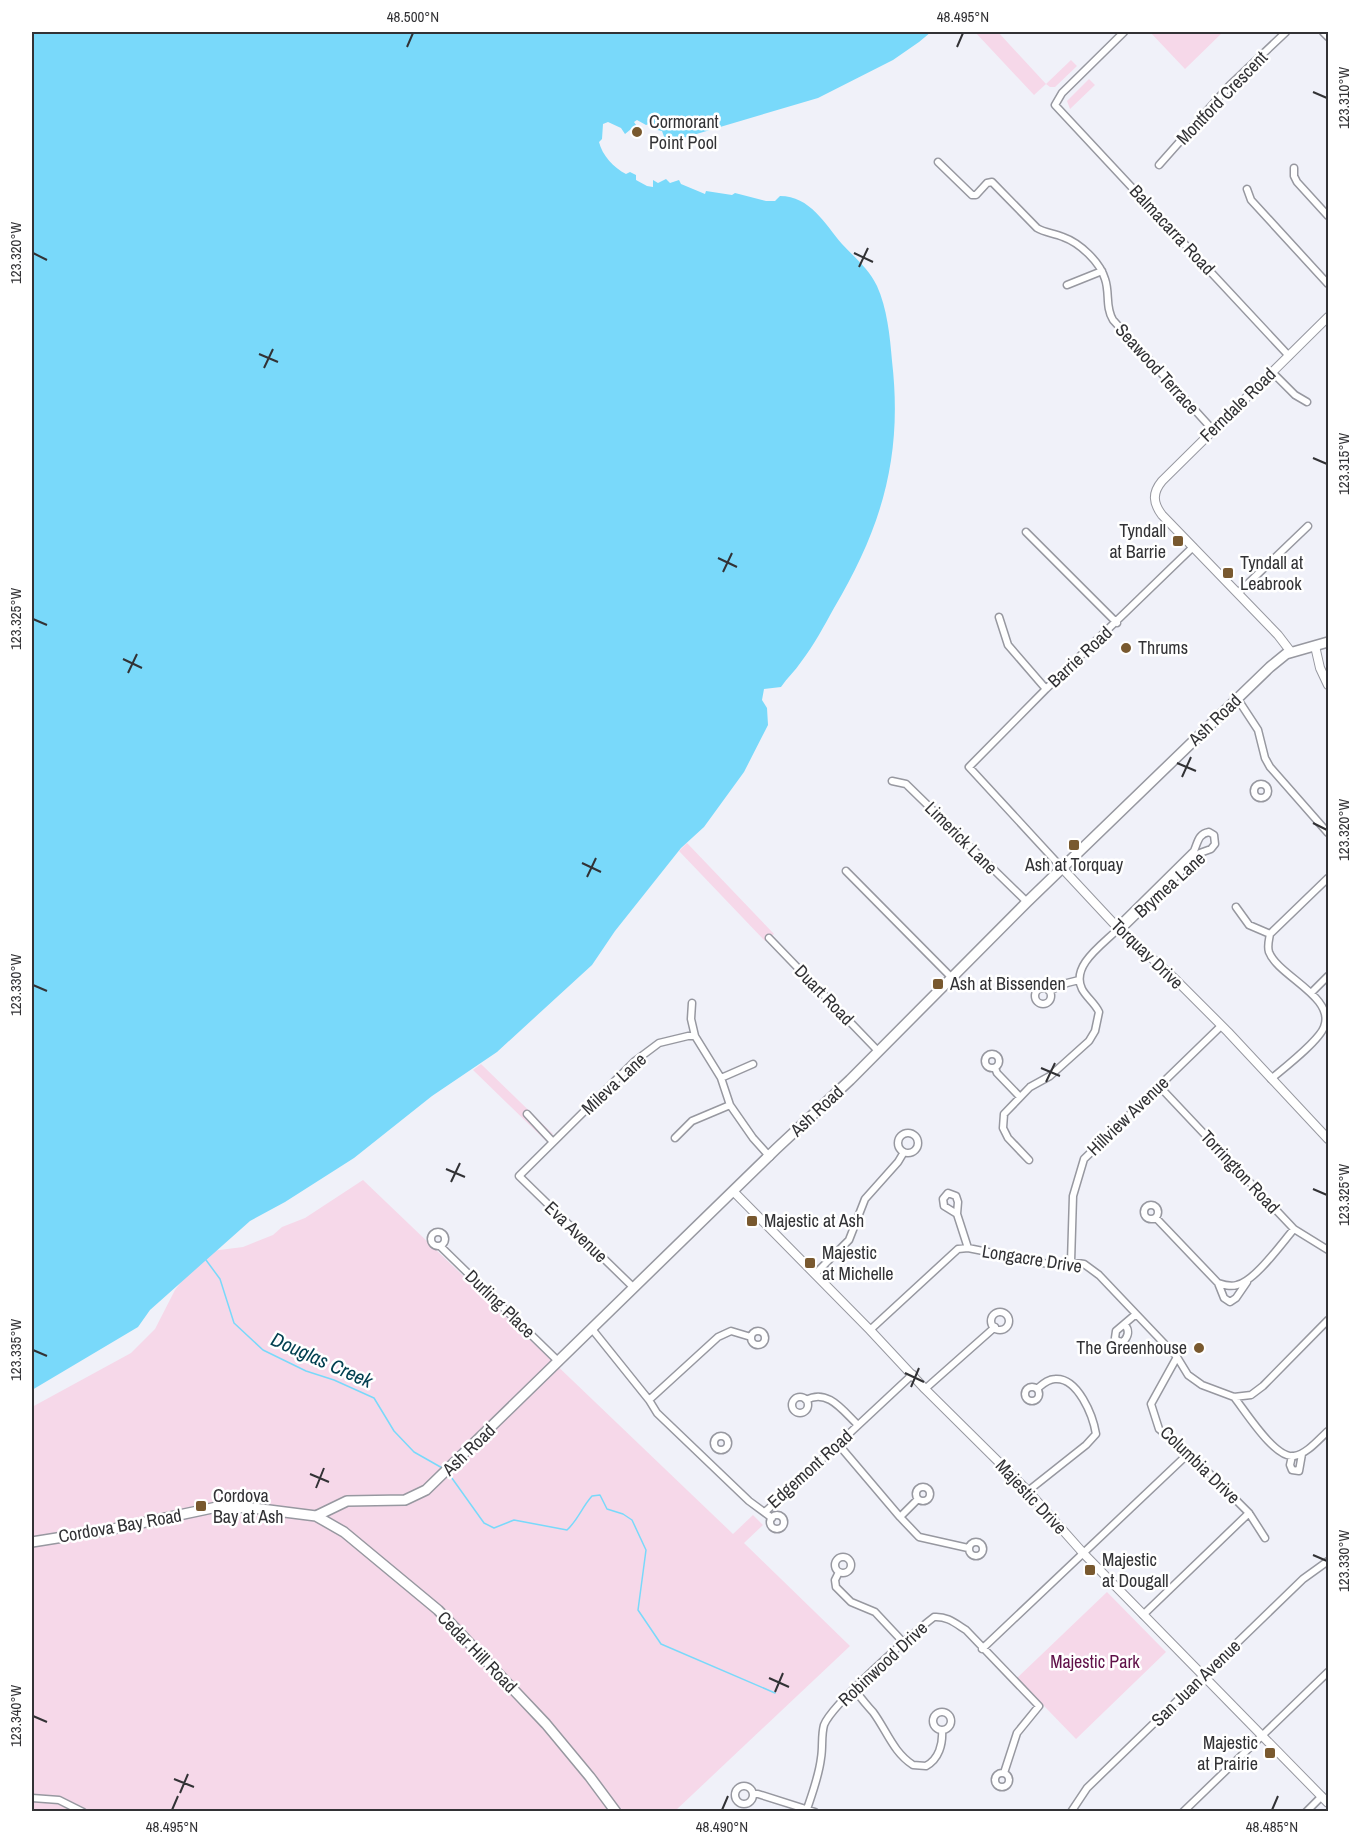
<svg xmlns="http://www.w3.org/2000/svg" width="1360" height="1843" font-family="'Archivo Narrow',sans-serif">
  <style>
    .green { fill: #f6d8e9 }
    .water { fill: #79d9fa }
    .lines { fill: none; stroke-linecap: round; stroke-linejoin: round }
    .stream { stroke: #79d9fa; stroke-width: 1.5 }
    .minor-casing { stroke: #9798a0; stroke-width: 9 }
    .tertiary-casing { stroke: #9798a0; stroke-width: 10 }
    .secondary-casing { stroke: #9798a0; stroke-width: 12 }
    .minor { stroke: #fff; stroke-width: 6 }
    .tertiary { stroke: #fff; stroke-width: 8 }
    .secondary { stroke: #fff; stroke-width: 9 }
    .ticks { fill: none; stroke: #323235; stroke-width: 2 }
    .poi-dot { fill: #79592f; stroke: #fff; stroke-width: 2 }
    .labels { text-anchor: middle; stroke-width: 5; stroke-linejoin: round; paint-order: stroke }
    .street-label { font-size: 18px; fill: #323235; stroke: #fff }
    .poi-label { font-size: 18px; fill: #323235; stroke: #fff; text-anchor: start }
    .park-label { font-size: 18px; fill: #5f1048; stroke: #fff }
    .water-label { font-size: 20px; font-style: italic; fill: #034051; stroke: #fff }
    .neatline { fill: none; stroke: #323235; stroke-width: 2 }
    .ticks-label { font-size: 15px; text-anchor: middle; fill: #323235 }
  </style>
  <rect width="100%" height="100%" fill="#f0f1f9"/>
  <path class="green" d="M 975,32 L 998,32 L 1046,84 L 1071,60 L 1077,66 L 1055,87 L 1050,87 L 1046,84 L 1034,95 Z
    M 1150,32 L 1223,32 L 1185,69 Z
    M 1089,79 L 1095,85 L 1070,109 L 1067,101 Z
    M 687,843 L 774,934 L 765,941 L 679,851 Z
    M 481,1064 L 553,1134 L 546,1141 L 473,1070 Z
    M 363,1180 L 733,1534 L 753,1515 L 763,1525 L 744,1543 L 850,1646 L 675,1811 L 32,1812 L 32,1407 L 131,1353 L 155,1329 L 175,1290 L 204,1252 L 243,1247 L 273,1235 L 282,1227 L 305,1218 Z
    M 1107,1592 L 1166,1652 L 1076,1739 L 1017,1678 Z"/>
  <path class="water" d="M 32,32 L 931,32 L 919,42 L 893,60 L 818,98 L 683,138 L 670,138 L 667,145 L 662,131 L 653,129 L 649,124 L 646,125 L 637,120 L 634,122 L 636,125 L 625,134 L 621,128 L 608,122 L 603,124 L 602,139 L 599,142 C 602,155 614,168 626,174 L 630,172 L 636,175 L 636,180 L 647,186 L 653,187 L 653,180 L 658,183 L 666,179 L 670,183 L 679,180 L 681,184 L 705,194 L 706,191 L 732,195 L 735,193 L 766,201 L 775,201 L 780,196 C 810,196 825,224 842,244 C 854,257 869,269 877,286 C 887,308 890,336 892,361 C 903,456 882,527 834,608 C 824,626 814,645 801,662 C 795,671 787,678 781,687 L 764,689 L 762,700 L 767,708 L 768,725 L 744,772 L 704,827 L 681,848 L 615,931 L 592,965 L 497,1052 L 432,1096 L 354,1158 L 285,1202 L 250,1221 L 150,1310 L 138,1327 L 32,1390 Z"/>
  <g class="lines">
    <path class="stream" d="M 206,1260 L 220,1279 L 234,1323 L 263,1350 L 306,1371 L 334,1380 L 374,1398 L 394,1431 L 414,1452 L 444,1469
      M 449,1474 L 484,1523 L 494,1528 L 514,1520 L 567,1530 C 578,1520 582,1507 592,1496 L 600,1495 L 607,1509 L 623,1514 L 632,1520 L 646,1550 L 638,1610 L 661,1644 L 775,1693"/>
    <defs>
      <path id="minor" d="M 1124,32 L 1062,93 L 1055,105 L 1289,356
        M 1323,32 L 1328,37
        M 938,162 L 972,195 L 976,195 L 987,183 L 992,182 L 1037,228 C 1045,233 1054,233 1063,237 C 1080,243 1100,262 1105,279 C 1110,293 1105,307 1113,320 L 1213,430
        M 1159,165 L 1229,86 L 1286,32
        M 1294,168 L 1294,176 L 1297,182 L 1328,216
        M 1247,189 L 1251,200 L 1328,284
        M 1067,285 L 1102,271
        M 1272,372 L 1295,395 L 1307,402
        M 1026,532 L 1117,623
        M 1238,593 L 1308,526
        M 999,617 L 1008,645 L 1046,689
        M 1237,698 L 1258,730 L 1265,758 L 1270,767 L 1328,833
        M 892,781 L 906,784 L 1027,902
        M1254 791a7 7 0 1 1 14 0a7 7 0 1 1-14 0Z
        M 1062,868 L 969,767 L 1046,689 L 1193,547
        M 846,871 L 952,978
        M 1236,907 L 1249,925 L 1270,934
        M 1117,927 L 1194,851 C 1198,842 1198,834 1209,832 L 1214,835 L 1215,844 L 1211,849 L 1200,853 L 1121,930
        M 769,938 L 879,1052
        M1035 996a8 8 0 1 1 16 0a8 8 0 1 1-16 0Z
        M 1049,991 L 1067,983 L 1079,980
        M 1311,993 L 1328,976
        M 692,1003 L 691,1019 L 695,1036
        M985 1061a7 7 0 1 1 14 0a7 7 0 1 1-14 0Z
        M 995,1068 L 997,1073 L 1020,1097
        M 721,1078 L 753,1064
        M 1271,1079 C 1284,1068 1319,1041 1324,1027 C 1336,997 1278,976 1269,952 C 1267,946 1269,940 1270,934 L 1328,878
        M 1159,1086 L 1294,1229 L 1328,1250
        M 527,1114 L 553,1142
        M898 1143a10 10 0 1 1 20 0a10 10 0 1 1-20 0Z
        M 675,1138 L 692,1121 L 730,1105
        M 1029,1160 L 1008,1138 L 1003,1128 L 1004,1114 L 1030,1087 L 1050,1076 L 1089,1041 L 1095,1031 L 1099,1012 C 1095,1003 1086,997 1082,989 C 1070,965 1105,943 1119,928
        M1144 1212a7 7 0 1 1 14 0a7 7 0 1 1-14 0Z
        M 957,1214 L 944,1206 L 943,1199 L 948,1193 L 956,1196 L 958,1202 L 957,1214 L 968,1248
        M 1156,1218 L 1218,1283 C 1224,1285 1230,1287 1237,1285 C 1255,1281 1281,1244 1294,1229
        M431 1239a7 7 0 1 1 14 0a7 7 0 1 1-14 0Z
        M 440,1246 L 559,1362
        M 1071,1262 L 1073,1196 L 1084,1159 L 1221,1026
        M 815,1274 L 849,1240 L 865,1199 L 898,1162 L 904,1152
        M 1218,1283 L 1224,1298 L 1230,1302 L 1236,1298 L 1247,1282
        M 634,1288 L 519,1176 L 635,1061 L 659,1043 L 688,1036 L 695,1036 L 721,1078 L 730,1105 L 753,1138 L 770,1157
        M991 1321a9 9 0 1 1 18 0a9 9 0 1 1-18 0Z
        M 1125,1325 C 1130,1331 1128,1337 1123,1342 L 1118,1341 L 1115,1338 L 1116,1331 L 1136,1314
        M 592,1329 L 649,1400 L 657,1413 L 749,1501 L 772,1518
        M 870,1330 L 958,1249 L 968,1248 L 1048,1264 L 1071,1262 L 1084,1264 L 1099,1275 L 1177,1357 L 1188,1375 L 1202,1385 L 1234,1397 L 1251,1395 L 1263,1386 L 1328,1320
        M751 1338a7 7 0 1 1 14 0a7 7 0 1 1-14 0Z
        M 1177,1357 L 1151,1404 L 1159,1429 L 1189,1453 L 1249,1513 L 1265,1538
        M1025 1394a7 7 0 1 1 14 0a7 7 0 1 1-14 0Z
        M 925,1389 L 995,1327
        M 1234,1397 C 1246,1412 1275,1459 1294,1456 C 1307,1454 1319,1439 1328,1431
        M792 1405a8 8 0 1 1 16 0a8 8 0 1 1-16 0Z
        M 649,1400 L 718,1337 L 731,1331 L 751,1337
        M 806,1400 C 828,1388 843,1411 858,1425
        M714 1443a7 7 0 1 1 14 0a7 7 0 1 1-14 0Z
        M 838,1444 L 900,1517 L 919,1537 L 968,1548
        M 1292,1456 L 1290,1465 L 1292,1470 L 1299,1471 L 1302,1454
        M916 1494a7 7 0 1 1 14 0a7 7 0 1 1-14 0Z
        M 1028,1491 L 1086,1445 L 1096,1434 C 1093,1416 1078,1377 1055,1379 C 1048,1379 1043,1384 1038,1388
        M 765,1512 L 913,1374
        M770 1522a7 7 0 1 1 14 0a7 7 0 1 1-14 0Z
        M 900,1517 L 918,1499
        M969 1549a7 7 0 1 1 14 0a7 7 0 1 1-14 0Z
        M835 1565a8 8 0 1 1 16 0a8 8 0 1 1-16 0Z
        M 839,1572 L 835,1580 L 836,1587 L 851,1602 L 875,1612 L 904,1643
        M 1143,1615 L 1249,1513
        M 982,1649 L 1189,1453
        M 855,1689 C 860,1698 866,1704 873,1712 C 887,1731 893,1752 913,1765 L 926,1766 C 939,1759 943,1744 942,1730
        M933 1721a9 9 0 1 1 18 0a9 9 0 1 1-18 0Z
        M995 1780a7 7 0 1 1 14 0a7 7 0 1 1-14 0Z
        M735 1795a9 9 0 1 1 18 0a9 9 0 1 1-18 0Z
        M 753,1794 L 758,1794 L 815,1812
        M 32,1798 L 59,1800 L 83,1812
        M 806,1812 C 812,1794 819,1776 821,1758 C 823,1747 821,1736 824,1725 C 832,1704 912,1634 934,1617 C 947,1616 955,1623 966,1630 L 1039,1706 L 1017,1733 L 1004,1773
        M 1071,1812 L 1087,1788 L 1303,1579 L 1328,1561
        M 1183,1812 L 1328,1672
        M 1306,1812 L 1322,1796"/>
      <path id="tertiary" d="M 1315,646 L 1320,668 L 1328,685
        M 1291,652 L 1278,635 L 1162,515 C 1153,503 1152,493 1162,481 L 1328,317
        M 1062,868 L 1117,927 L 1174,978 L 1228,1032 L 1328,1139
        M 734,1192 L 870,1330 L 925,1389 L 1028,1491 L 1084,1554 L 1328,1803"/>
      <path id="secondary" d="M 316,1516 L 347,1501 L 405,1500 L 426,1490 L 776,1149 L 850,1080 L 1027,902 L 1270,667 L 1286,654 L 1328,642
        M 32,1542 L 113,1529 L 217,1507 L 253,1508 L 316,1516 L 344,1532 L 438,1610 L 546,1724 L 590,1777 L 616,1812"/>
    </defs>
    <use href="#minor" class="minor-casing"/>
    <use href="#tertiary" class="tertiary-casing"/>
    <use href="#secondary" class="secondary-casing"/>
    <use href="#minor" class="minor"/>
    <use href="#tertiary" class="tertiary"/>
    <use href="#secondary" class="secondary"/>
  </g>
  <path class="ticks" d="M 407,47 L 413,33M 957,47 L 963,33M 1313,92 L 1327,98M 33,253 L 47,260M 854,253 L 873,262M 859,267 L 868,248M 259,354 L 278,362M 264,368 L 273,349M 1313,458 L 1327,464M 718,558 L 737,567M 723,572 L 732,553M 33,619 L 47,625M 123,659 L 142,668M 128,673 L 137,654M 1177,763 L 1196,771M 1182,777 L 1191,757M 1313,823 L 1327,830M 582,863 L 601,872M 587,877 L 596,858M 33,985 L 47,991M 1041,1068 L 1060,1076M 1046,1082 L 1055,1063M 446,1169 L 465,1177M 451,1182 L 460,1163M 1313,1189 L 1327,1195M 33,1350 L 47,1356M 905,1373 L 924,1382M 911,1387 L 919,1368M 310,1474 L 329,1482M 316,1488 L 324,1468M 1313,1555 L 1327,1561M 769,1678 L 789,1687M 775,1692 L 783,1673M 33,1716 L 47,1722M 174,1779 L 194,1787M 180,1793 L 188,1774M 172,1810 L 178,1796M 722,1810 L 728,1796M 1272,1810 L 1278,1796"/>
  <g class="poi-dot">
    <circle cx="637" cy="132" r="6"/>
    <rect x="1172" y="535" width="12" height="12" rx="3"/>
    <rect x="1222" y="567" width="12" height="12" rx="3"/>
    <circle cx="1126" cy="648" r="6"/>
    <rect x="1068" y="839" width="12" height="12" rx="3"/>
    <rect x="932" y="978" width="12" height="12" rx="3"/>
    <rect x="746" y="1215" width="12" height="12" rx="3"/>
    <rect x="804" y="1257" width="12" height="12" rx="3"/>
    <circle cx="1199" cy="1348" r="6"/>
    <rect x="195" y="1500" width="12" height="12" rx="3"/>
    <rect x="1084" y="1564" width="12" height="12" rx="3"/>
    <rect x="1264" y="1747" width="12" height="12" rx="3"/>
  </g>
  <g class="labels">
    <g class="street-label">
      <text transform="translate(1222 98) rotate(-46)" y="6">Montford Crescent</text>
      <text transform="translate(1172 230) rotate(47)" y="6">Balmacarra Road</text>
      <text transform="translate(1157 369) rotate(48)" y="6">Seawood Terrace</text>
      <text transform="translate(1238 405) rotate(-44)" y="6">Ferndale Road</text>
      <text transform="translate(1080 657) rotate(-43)" y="6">Barrie Road</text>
      <text transform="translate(1215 720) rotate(-44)" y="6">Ash Road</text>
      <text transform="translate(961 838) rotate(45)" y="6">Limerick Lane</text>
      <text transform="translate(1170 885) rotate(-42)" y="6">Brymea Lane</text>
      <text transform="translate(1147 954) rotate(44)" y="6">Torquay Drive</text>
      <text transform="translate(824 995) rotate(46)" y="6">Duart Road</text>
      <text transform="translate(614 1084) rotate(-43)" y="6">Mileva Lane</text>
      <text transform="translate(817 1111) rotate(-43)" y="6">Ash Road</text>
      <text transform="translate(1128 1116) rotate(-44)" y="6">Hillview Avenue</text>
      <text transform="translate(1240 1172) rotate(47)" y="6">Torrington Road</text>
      <text transform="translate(576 1232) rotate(44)" y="6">Eva Avenue</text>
      <text transform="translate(1032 1259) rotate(9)" y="6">Longacre Drive</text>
      <text transform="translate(500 1304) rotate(44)" y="6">Durling Place</text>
      <text transform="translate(469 1450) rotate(-44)" y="6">Ash Road</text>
      <text transform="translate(1200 1465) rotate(44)" y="6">Columbia Drive</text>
      <text transform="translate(810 1469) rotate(-42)" y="6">Edgemont Road</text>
      <text transform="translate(1031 1497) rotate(47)" y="6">Majestic Drive</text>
      <text transform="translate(120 1526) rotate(-10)" y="6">Cordova Bay Road</text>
      <text transform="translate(477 1652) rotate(46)" y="6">Cedar Hill Road</text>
      <text transform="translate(883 1664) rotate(-43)" y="6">Robinwood Drive</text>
      <text transform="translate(1196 1683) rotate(-44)" y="6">San Juan Avenue</text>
    </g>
    <g class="poi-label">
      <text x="649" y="128">Cormorant<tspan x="649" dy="21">Point Pool</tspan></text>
      <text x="1166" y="537" text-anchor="end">Tyndall<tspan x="1166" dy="21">at Barrie</tspan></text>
      <text x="1240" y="569">Tyndall at<tspan x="1240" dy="21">Leabrook</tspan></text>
      <text x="1138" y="654">Thrums</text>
      <text x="1074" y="871" text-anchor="middle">Ash at Torquay</text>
      <text x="950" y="990">Ash at Bissenden</text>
      <text x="764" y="1227">Majestic at Ash</text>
      <text x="822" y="1259">Majestic<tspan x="822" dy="21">at Michelle</tspan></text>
      <text x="1187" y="1354" text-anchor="end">The Greenhouse</text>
      <text x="213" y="1502">Cordova<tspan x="213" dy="21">Bay at Ash</tspan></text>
      <text x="1102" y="1566">Majestic<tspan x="1102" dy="21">at Dougall</tspan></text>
      <text x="1258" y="1749" text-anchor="end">Majestic<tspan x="1258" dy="21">at Prairie</tspan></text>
    </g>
    <g class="park-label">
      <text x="1095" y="1668">Majestic Park</text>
    </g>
    <g class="water-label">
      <text transform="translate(322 1360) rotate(24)" y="7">Douglas Creek</text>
    </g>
  </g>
  <rect width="1360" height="1843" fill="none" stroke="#ffffff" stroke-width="66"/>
  <rect x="33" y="33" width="1294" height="1777" class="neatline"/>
  <g class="ticks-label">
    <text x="413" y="22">48.500°N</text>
    <text x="963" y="22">48.495°N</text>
    <text transform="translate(1344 98) rotate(-90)" y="5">123.310°W</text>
    <text transform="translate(16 253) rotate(-90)" y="5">123.320°W</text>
    <text transform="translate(1344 464) rotate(-90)" y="5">123.315°W</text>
    <text transform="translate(16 619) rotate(-90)" y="5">123.325°W</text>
    <text transform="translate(1344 830) rotate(-90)" y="5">123.320°W</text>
    <text transform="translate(16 985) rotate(-90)" y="5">123.330°W</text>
    <text transform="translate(1344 1195) rotate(-90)" y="5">123.325°W</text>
    <text transform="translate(16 1350) rotate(-90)" y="5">123.335°W</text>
    <text transform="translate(1344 1561) rotate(-90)" y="5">123.330°W</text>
    <text transform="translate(16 1716) rotate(-90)" y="5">123.340°W</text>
    <text x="172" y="1832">48.495°N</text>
    <text x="722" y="1832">48.490°N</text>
    <text x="1272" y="1832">48.485°N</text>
  </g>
</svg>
